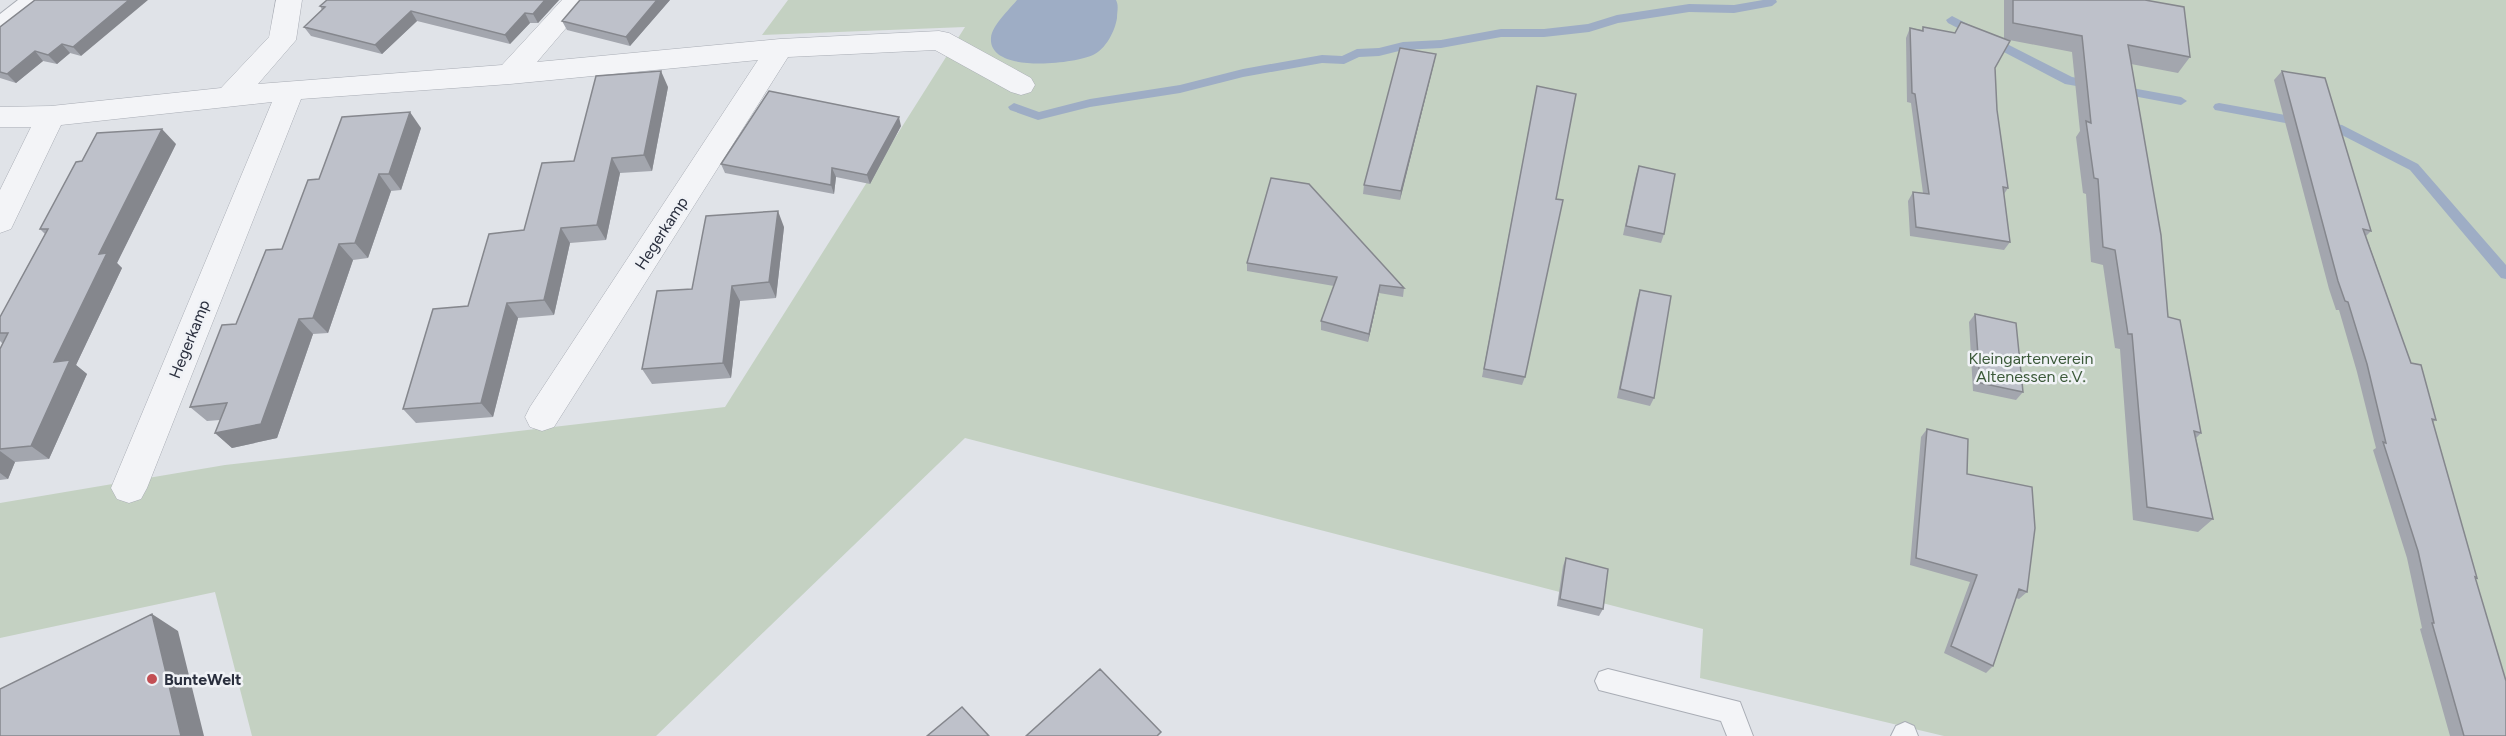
<svg xmlns="http://www.w3.org/2000/svg" width="2506" height="736" font-family="Figtree,sans-serif">
  <style>
    .green { fill: #c4d1c2 }
    .water { fill: #9eadc5 }
    .lines { fill: none; stroke-linecap: round; stroke-linejoin: round }
    .stream { fill: #9eadc5; fill-rule: evenodd }
    .service-casing { stroke: #a9adb5; stroke-width: 2 }
    .minor-casing { stroke: #a9adb5; stroke-width: 1 }
    .service { fill: #f3f4f7; fill-rule: evenodd }
    .minor { fill: #f3f4f7; fill-rule: evenodd }
    .wall { fill: #a3a6ae }
    .shaded-wall { fill: #85878d }
    .building { fill: #bec1ca; stroke: #85878d; stroke-width: 1.5 }
    .poi-dot { fill: #c34f54; stroke: #f0f2f6; stroke-width: 2 }
    .labels { text-anchor: middle; stroke-width: 5; stroke-linejoin: round; paint-order: stroke }
    .street-label { font-size: 16px; fill: #2a2f3e; stroke: #f0f2f6 }
    .park-label { font-size: 16px; fill: #3b5939; stroke: #f0f2f6 }
    .poi-label { font-size: 16px; font-weight: bold; fill: #2a2f3e; stroke: #f0f2f6; text-anchor: start }
  </style>
  <rect width="100%" height="100%" fill="#e0e3e8"/>
  <path class="green" d="M 788,0 L 2506,0 L 2506,736 L 1944,736 L 1700,678 L 1703,629 L 965,438 L 656,736 L 252,736 L 215,592 L 0,638 L 0,503 L 225,465 L 725,407 L 965,27 L 762,35 Z"/>
  <path class="water" d="M 1017,0 L 1116,0 C 1119,6 1117,11 1117,18 C 1115,31 1106,49 1093,55 C 1074,64 988,74 991,38 C 992,25 1009,10 1017,0 Z"/>
  <g class="lines">
    <path class="stream" d="M 1763,0 L 1776,0 L 1777,2 L 1772,6 L 1734,13 L 1689,12 L 1618,23 L 1589,32 L 1544,37 L 1501,37 L 1441,48 L 1403,50 L 1379,56 L 1359,57 L 1344,64 L 1322,63 L 1243,77 L 1180,93 L 1090,107 L 1038,120 L 1010,110 L 1008,107 L 1014,103 L 1039,112 L 1090,99 L 1180,85 L 1243,69 L 1322,55 L 1342,56 L 1357,49 L 1379,48 L 1403,42 L 1441,40 L 1501,29 L 1544,29 L 1588,24 L 1617,15 L 1689,4 L 1734,5 Z
      M 1952,16 L 2072,77 L 2093,81 L 2099,85 L 2093,89 L 2065,84 L 1948,23 L 1946,20 Z
      M 2121,86 L 2181,97 L 2187,101 L 2181,105 L 2117,93 L 2115,90 Z
      M 2219,103 L 2302,118 L 2308,122 L 2302,126 L 2215,110 L 2213,107 L 2215,104 Z
      M 2324,122 L 2342,125 L 2418,164 L 2506,265 L 2506,279 L 2501,278 L 2410,170 L 2336,132 L 2320,129 L 2318,126 L 2320,123 Z"/>
    <defs>
      <path id="service" d="M 18,0 L 39,0 L 7,27 L 0,29 L 0,14 Z
        M 1608,669 L 1740,702 L 1753,736 L 1727,736 L 1721,721 L 1599,690 L 1595,681 L 1599,672 Z
        M 1905,722 L 1914,726 L 1918,736 L 1891,736 L 1896,726 Z"/>
      <path id="minor" d="M 276,0 L 302,0 L 296,40 L 258,84 L 502,65 L 562,0 L 590,0 L 537,62 L 780,39 L 939,31 L 949,33 L 1031,78 L 1035,85 L 1031,92 L 1021,95 L 1011,92 L 935,50 L 788,57 L 554,427 L 542,431 L 530,427 L 525,417 L 530,407 L 758,60 L 510,84 L 301,99 L 147,488 L 141,499 L 129,503 L 117,499 L 111,488 L 272,102 L 61,125 L 11,229 L 0,233 L 0,190 L 31,127 L 0,127 L 0,107 L 51,106 L 221,88 L 269,37 Z"/>
    </defs>
    <use href="#service" class="service-casing"/>
    <use href="#minor" class="minor-casing"/>
    <use href="#service" class="service"/>
    <use href="#minor" class="minor"/>
  </g>
  <path class="wall" d="M 35,0 L 81,56 L 70,53 L 57,64 L 43,61 L 16,83 L 0,78 L 0,27 Z
    M 327,0 L 559,0 L 538,23 L 530,23 L 510,44 L 417,21 L 382,54 L 311,36 L 304,27 L 322,10 L 320,6 Z
    M 670,0 L 630,46 L 567,30 L 562,21 Z
    M 2004,0 L 2145,0 L 2190,57 L 2178,73 L 2131,64 L 2168,317 L 2201,433 L 2196,438 L 2213,519 L 2198,532 L 2133,520 L 2120,349 L 2115,348 L 2103,265 L 2091,262 L 2086,194 L 2083,193 L 2076,137 L 2080,131 L 2072,52 L 2004,39 L 1995,68 L 1997,110 L 2008,188 L 2004,194 L 2010,242 L 2004,250 L 1910,236 L 1908,201 L 1913,192 L 1923,193 L 1911,103 L 1907,102 L 1906,38 L 1910,28 L 1922,30 L 1923,27 L 1955,33 L 2004,39 Z
    M 1434,63 L 1400,200 L 1363,194 L 1364,185 Z
    M 2282,71 L 2371,231 L 2366,236 L 2411,363 L 2436,420 L 2433,422 L 2477,578 L 2475,579 L 2506,736 L 2450,736 L 2420,629 L 2422,628 L 2407,558 L 2373,450 L 2376,448 L 2357,372 L 2339,310 L 2336,310 L 2329,289 L 2274,80 Z
    M 668,87 L 652,171 L 620,173 L 606,240 L 570,243 L 554,315 L 518,318 L 493,417 L 416,423 L 403,409 L 468,306 L 574,161 Z
    M 1535,96 L 1556,199 L 1525,377 L 1522,385 L 1482,377 Z
    M 901,126 L 870,184 L 836,177 L 834,194 L 725,173 L 721,164 Z
    M 421,128 L 401,190 L 391,191 L 368,258 L 353,260 L 328,333 L 313,334 L 277,438 L 232,448 L 215,433 L 220,420 L 207,421 L 190,407 L 236,324 L 282,249 L 319,179 Z
    M 176,144 L 117,263 L 122,268 L 76,365 L 87,374 L 49,459 L 15,462 L 8,479 L 0,480 L 0,349 L 3,344 L 0,341 L 0,317 L 45,234 L 40,229 Z
    M 1639,166 L 1664,234 L 1661,243 L 1623,235 L 1636,175 Z
    M 784,227 L 776,298 L 740,301 L 731,378 L 652,384 L 642,369 L 692,289 Z
    M 1247,263 L 1404,288 L 1403,297 L 1379,293 L 1368,342 L 1321,330 L 1321,321 L 1334,286 L 1247,271 Z
    M 1640,290 L 1654,398 L 1650,406 L 1617,398 L 1637,299 Z
    M 1975,314 L 2023,392 L 2016,400 L 1973,391 L 1969,322 Z
    M 1927,429 L 1967,474 L 2027,592 L 2019,599 L 2016,598 L 1993,666 L 1986,673 L 1944,653 L 1970,582 L 1910,565 L 1921,437 Z
    M 1566,558 L 1603,609 L 1599,616 L 1557,606 L 1563,566 Z"/>
  <path class="shaded-wall" d="M 129,0 L 148,0 L 81,56 L 73,47 Z
    M 545,0 L 559,0 L 538,23 L 533,14 Z
    M 657,0 L 670,0 L 630,46 L 626,37 Z
    M 411,11 L 417,21 L 382,54 L 375,45 Z
    M 525,13 L 530,23 L 510,44 L 505,35 Z
    M 62,44 L 70,53 L 57,64 L 48,55 Z
    M 35,51 L 43,61 L 16,83 L 7,74 Z
    M 1436,54 L 1434,63 L 1400,200 L 1401,191 Z
    M 661,71 L 668,87 L 652,171 L 644,155 Z
    M 410,112 L 421,128 L 401,190 L 389,174 Z
    M 899,117 L 901,126 L 870,184 L 867,175 Z
    M 162,129 L 176,144 L 117,263 L 122,268 L 76,365 L 87,374 L 49,459 L 31,446 L 54,362 L 99,254 Z
    M 612,158 L 620,173 L 606,240 L 597,225 Z
    M 832,168 L 836,177 L 834,194 L 831,185 Z
    M 379,174 L 391,191 L 368,258 L 355,243 Z
    M 778,211 L 784,227 L 776,298 L 769,282 Z
    M 561,228 L 570,243 L 554,315 L 544,300 Z
    M 339,244 L 353,260 L 328,333 L 313,318 Z
    M 1380,285 L 1379,293 L 1368,342 L 1369,334 Z
    M 732,286 L 740,301 L 731,378 L 723,363 Z
    M 507,303 L 518,318 L 493,417 L 481,403 Z
    M 299,319 L 313,334 L 277,438 L 232,448 L 215,433 Z
    M 0,451 L 15,462 L 8,479 L 0,473 Z
    M 152,614 L 178,631 L 204,736 L 181,736 Z"/>
  <path class="building" d="M 35,0 L 129,0 L 73,47 L 62,44 L 48,55 L 35,51 L 7,74 L 0,72 L 0,27 Z
    M 327,0 L 545,0 L 533,14 L 525,13 L 505,35 L 411,11 L 375,45 L 304,27 L 325,7 L 320,6 Z
    M 580,0 L 657,0 L 626,37 L 562,21 Z
    M 2013,0 L 2145,0 L 2184,7 L 2190,57 L 2128,45 L 2161,235 L 2168,317 L 2180,320 L 2201,433 L 2194,431 L 2213,519 L 2147,507 L 2132,334 L 2128,334 L 2115,250 L 2103,247 L 2098,179 L 2094,178 L 2086,121 L 2091,123 L 2082,36 L 2013,23 Z
    M 1961,22 L 2010,41 L 1995,68 L 1997,110 L 2008,188 L 2003,187 L 2010,242 L 1916,227 L 1913,192 L 1929,194 L 1915,94 L 1912,93 L 1910,28 L 1923,31 L 1923,27 L 1955,33 Z
    M 1400,48 L 1436,54 L 1401,191 L 1364,185 Z
    M 661,71 L 644,155 L 612,158 L 597,225 L 561,228 L 544,300 L 507,303 L 481,403 L 403,409 L 433,309 L 468,306 L 489,234 L 524,230 L 542,163 L 574,161 L 596,76 Z
    M 2282,71 L 2325,78 L 2371,231 L 2363,229 L 2411,363 L 2421,365 L 2436,420 L 2432,419 L 2477,578 L 2475,577 L 2506,681 L 2506,736 L 2464,736 L 2432,623 L 2434,623 L 2418,551 L 2383,442 L 2386,443 L 2367,364 L 2348,302 L 2345,301 L 2338,281 Z
    M 1537,86 L 1576,94 L 1556,199 L 1563,200 L 1525,377 L 1484,369 Z
    M 769,91 L 899,117 L 867,175 L 832,168 L 831,185 L 721,164 Z
    M 410,112 L 389,174 L 379,174 L 355,243 L 339,244 L 313,318 L 299,319 L 261,424 L 215,433 L 227,403 L 190,407 L 222,325 L 236,324 L 266,250 L 282,249 L 308,180 L 319,179 L 342,117 Z
    M 162,129 L 99,254 L 107,253 L 54,362 L 70,360 L 31,446 L 0,449 L 0,349 L 8,333 L 0,333 L 0,317 L 48,229 L 40,229 L 76,162 L 82,161 L 97,133 Z
    M 1639,166 L 1675,174 L 1664,234 L 1626,226 Z
    M 1271,178 L 1309,184 L 1404,288 L 1380,285 L 1369,334 L 1321,321 L 1337,277 L 1247,263 Z
    M 778,211 L 769,282 L 732,286 L 723,363 L 642,369 L 657,291 L 692,289 L 706,216 Z
    M 1640,290 L 1671,296 L 1654,398 L 1620,389 Z
    M 1975,314 L 2016,323 L 2023,392 L 1980,383 Z
    M 1927,429 L 1968,439 L 1967,474 L 2032,487 L 2035,528 L 2027,592 L 2019,589 L 1993,666 L 1951,646 L 1977,575 L 1916,558 Z
    M 1566,558 L 1608,569 L 1603,609 L 1560,599 Z
    M 152,614 L 181,736 L 0,736 L 0,689 Z
    M 1100,669 L 1161,732 L 1157,736 L 1026,736 Z
    M 962,707 L 989,736 L 927,736 Z"/>
  <circle class="poi-dot" cx="152" cy="679" r="6"/>
  <g class="labels">
    <g class="street-label">
      <text transform="translate(661 233) rotate(-57)" y="6">Hegerkamp</text>
      <text transform="translate(189 339) rotate(-68)" y="6">Hegerkamp</text>
    </g>
    <g class="park-label">
      <text x="2031" y="364">Kleingartenverein<tspan x="2031" dy="18">Altenessen e.V.</tspan></text>
    </g>
    <g class="poi-label">
      <text x="164" y="685">BunteWelt</text>
    </g>
  </g>
</svg>
